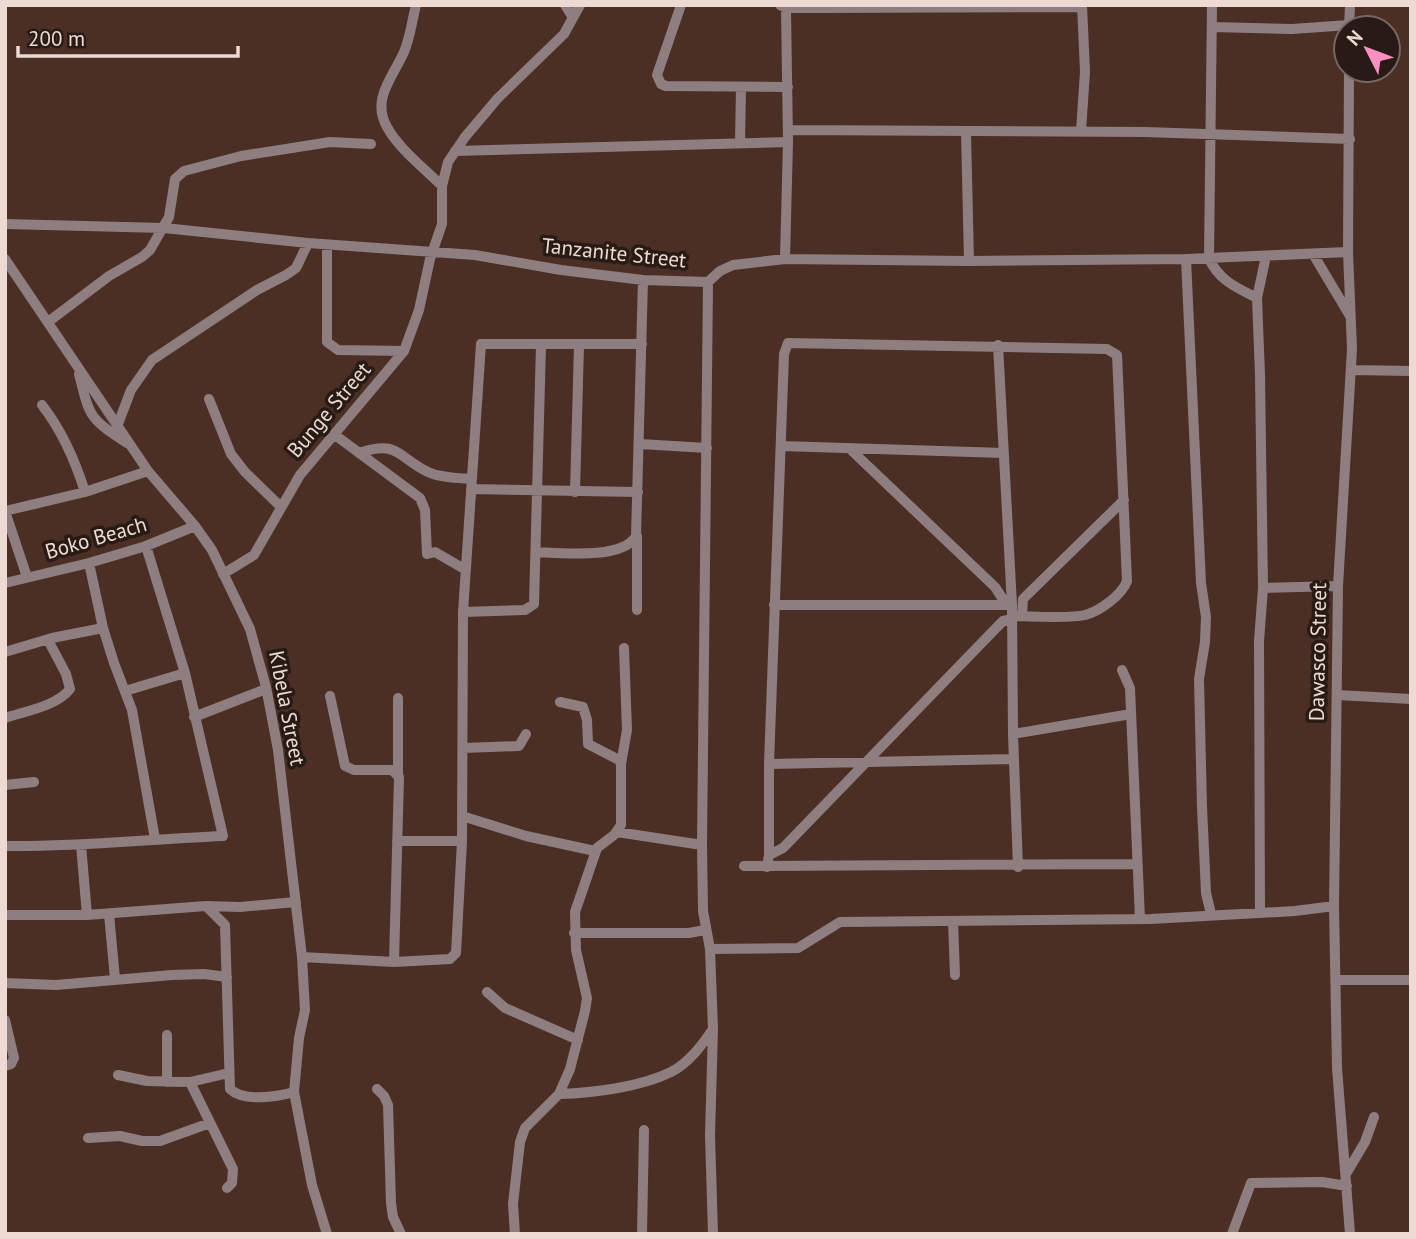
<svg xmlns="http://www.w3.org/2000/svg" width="1416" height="1239" font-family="'PT Sans',sans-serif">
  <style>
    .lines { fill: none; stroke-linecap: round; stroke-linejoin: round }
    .minor { stroke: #8f7e80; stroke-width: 10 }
    .labels { text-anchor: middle; stroke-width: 7; stroke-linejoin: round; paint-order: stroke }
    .street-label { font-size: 21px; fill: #ecdad3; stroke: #281b16 }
  </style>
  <rect width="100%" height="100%" fill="#4b2f25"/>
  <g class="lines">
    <path class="minor" d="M 416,5 C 412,21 410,38 404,52 C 393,77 371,99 387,127 C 399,149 424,168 442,186
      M 565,5 L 573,18
      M 681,5 L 657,75 L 661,84 L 666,86 L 788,87
      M 780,5 L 786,8 L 813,8 L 1082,7
      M 1212,5 L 1209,258 C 1218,280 1237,288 1257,298
      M 1213,27 L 1292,29 L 1349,25
      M 1349,28 L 1350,5
      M 1349,70 L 1348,252 L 1352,349 L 1338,586 L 1334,906 L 1337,1068 L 1350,1234
      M 788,130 L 1145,132 L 1350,139
      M 1081,131 L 1085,72 L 1082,5
      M 966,132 L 969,261
      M 740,143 L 741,87
      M 455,151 L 788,142
      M 5,224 L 164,228 L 308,243 L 475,255 L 561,270 L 643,280 L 708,282 L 720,271 L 733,265 L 785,259 L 969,261 L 1186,259 L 1348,252
      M 327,245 L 327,342 L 338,350 L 404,351
      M 1313,254 L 1350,316
      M 5,259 L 148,471 L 195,526 L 212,550 L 250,629 L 266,687 L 278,750 L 302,957 L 305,1010 L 299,1038 L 294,1092 L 312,1185 L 327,1234
      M 785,259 L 788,142 L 786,8
      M 1186,259 L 1201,583 L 1206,617 L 1205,642 L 1199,679 L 1202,807 L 1206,893 L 1211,914
      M 708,282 L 702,845 L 703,911 L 710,949 L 713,1029 L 710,1135 L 713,1234
      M 48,322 L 109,276 L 142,257 L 150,250 L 169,217 L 175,179 L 184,171 L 241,156 L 330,142 L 371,144
      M 998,345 L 1012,605 L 1013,734 L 1018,867
      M 1351,370 L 1411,371
      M 79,374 C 90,418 89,418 127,443
      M 209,399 L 231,454 L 245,472 L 281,507
      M 42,405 C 63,432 75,460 85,492
      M 118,424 L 131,390 L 152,360 L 257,290 L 286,275 L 296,268 L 308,243
      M 335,435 L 420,498 L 425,510 L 427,554 L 435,552 L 466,570
      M 640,444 L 707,448
      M 781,446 L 1004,453
      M 850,449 L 995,587 L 1006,604
      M 359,453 C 399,440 396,456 428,472 C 441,478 458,478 472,479
      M 471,489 L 638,492
      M 575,492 L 579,345
      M 5,511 L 85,492 L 148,471
      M 5,511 L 27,577
      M 637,536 L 637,610
      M 536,552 C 560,553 623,560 636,536 L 643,280
      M 89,563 L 103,628 L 114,663 L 132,710 L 155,839
      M 223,574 L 254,555 L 300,475 L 404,351 L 419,310 L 430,259 L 442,224 L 442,186 L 448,162 L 465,137 L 498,98 L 564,34 L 580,5
      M 5,583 L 89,563 L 146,546 L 195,526
      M 1263,588 L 1338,586
      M 774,605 L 1012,605
      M 463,612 L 525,610 L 534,604 L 541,345
      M 1022,616 L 1023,599 L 1124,500
      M 5,652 L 52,638 L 103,628
      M 1122,670 L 1130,688 L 1140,919
      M 125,691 L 185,673
      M 1338,695 L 1411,699
      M 330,696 L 345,766 L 354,770 L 392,770 L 399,777 L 394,962
      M 194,717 L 266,689
      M 5,718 C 26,711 57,706 70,689 L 66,674 L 48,640
      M 1013,734 L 1131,714
      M 463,748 L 519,746 L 526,734
      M 621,764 L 627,730 L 624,648
      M 769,764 L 1014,759
      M 398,774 L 398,698
      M 5,785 L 34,782
      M 462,816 L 526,836 L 595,851
      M 617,832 L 702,845
      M 397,841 L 462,841
      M 81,845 L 87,915
      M 5,846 C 78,847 150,839 223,836 L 185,673 L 146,546
      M 769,855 L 783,848 L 999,625 L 1003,621 L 1012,619
      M 744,866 L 1136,864
      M 767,867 L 769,855 L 769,764 L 784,354 L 788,343 L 1107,349 L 1117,355 L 1127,581 C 1122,595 1100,611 1085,615 C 1069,619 1030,616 1012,616
      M 206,906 L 225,925 L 230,1089 C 243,1102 277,1097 294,1092
      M 1260,912 L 1259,641 L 1263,588 L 1260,375 L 1257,298 L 1266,256
      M 109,914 L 115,979
      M 5,915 L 87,915 L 206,906 L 240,907 L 296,902
      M 953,921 L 955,975
      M 574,933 L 689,933 L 705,930
      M 710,949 L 798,948 L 840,922 L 1151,919 L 1295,911 L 1334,906
      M 302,957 L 394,962 L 450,959 L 456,953 L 462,841 L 463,612 L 481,344 L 642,344
      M 1336,980 L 1411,980
      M 5,983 L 56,985 L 172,975 L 204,974 L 227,977
      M 487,992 L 505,1008 L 578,1040
      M 5,1020 L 14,1058 L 11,1064 L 5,1066
      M 167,1035 L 167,1082
      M 118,1075 L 147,1081 L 190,1082 L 229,1073
      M 190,1082 L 233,1169 L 232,1183 L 227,1188
      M 377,1089 L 384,1096 L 388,1105 L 391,1203 L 393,1217 L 401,1234
      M 559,1094 C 593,1093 641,1087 671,1072 C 689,1063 702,1045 713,1029
      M 88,1138 L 120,1136 L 142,1141 L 160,1141 L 210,1123
      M 1346,1174 L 1365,1142 L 1374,1117
      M 515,1234 L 513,1204 L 520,1142 L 525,1128 L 559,1094 L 570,1069 L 585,1011 L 587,998 L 576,950 L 575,912 L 597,848 L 614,835 L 621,825 L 621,764 L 619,760 L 588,744 L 587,720 L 583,707 L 560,702
      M 642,1234 L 644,1130
      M 1232,1234 L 1251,1183 L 1322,1182 L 1347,1186"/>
  </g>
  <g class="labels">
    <g class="street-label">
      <text transform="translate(614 253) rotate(6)" y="7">Tanzanite Street</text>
      <text transform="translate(329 410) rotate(-50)" y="7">Bunge Street</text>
      <text transform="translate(96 538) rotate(-16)" y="7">Boko Beach</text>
      <text transform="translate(1318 652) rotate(-89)" y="7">Dawasco Street</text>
      <text transform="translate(287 708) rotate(79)" y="7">Kibela Street</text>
    </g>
  </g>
  <rect width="1416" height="1239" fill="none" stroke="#ecdad3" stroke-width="14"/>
  <g transform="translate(1367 49) rotate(312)"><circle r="33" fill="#281b16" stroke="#766762" stroke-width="2"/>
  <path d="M0-5L12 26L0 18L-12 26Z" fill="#fc8fc2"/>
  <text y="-10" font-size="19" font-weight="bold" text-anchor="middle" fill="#ecdad3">N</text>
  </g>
  <path d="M18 46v10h220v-10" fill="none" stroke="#ecdad3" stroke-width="3.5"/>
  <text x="28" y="46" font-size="21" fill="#ecdad3" stroke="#281b16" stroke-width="5" paint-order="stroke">200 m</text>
</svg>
